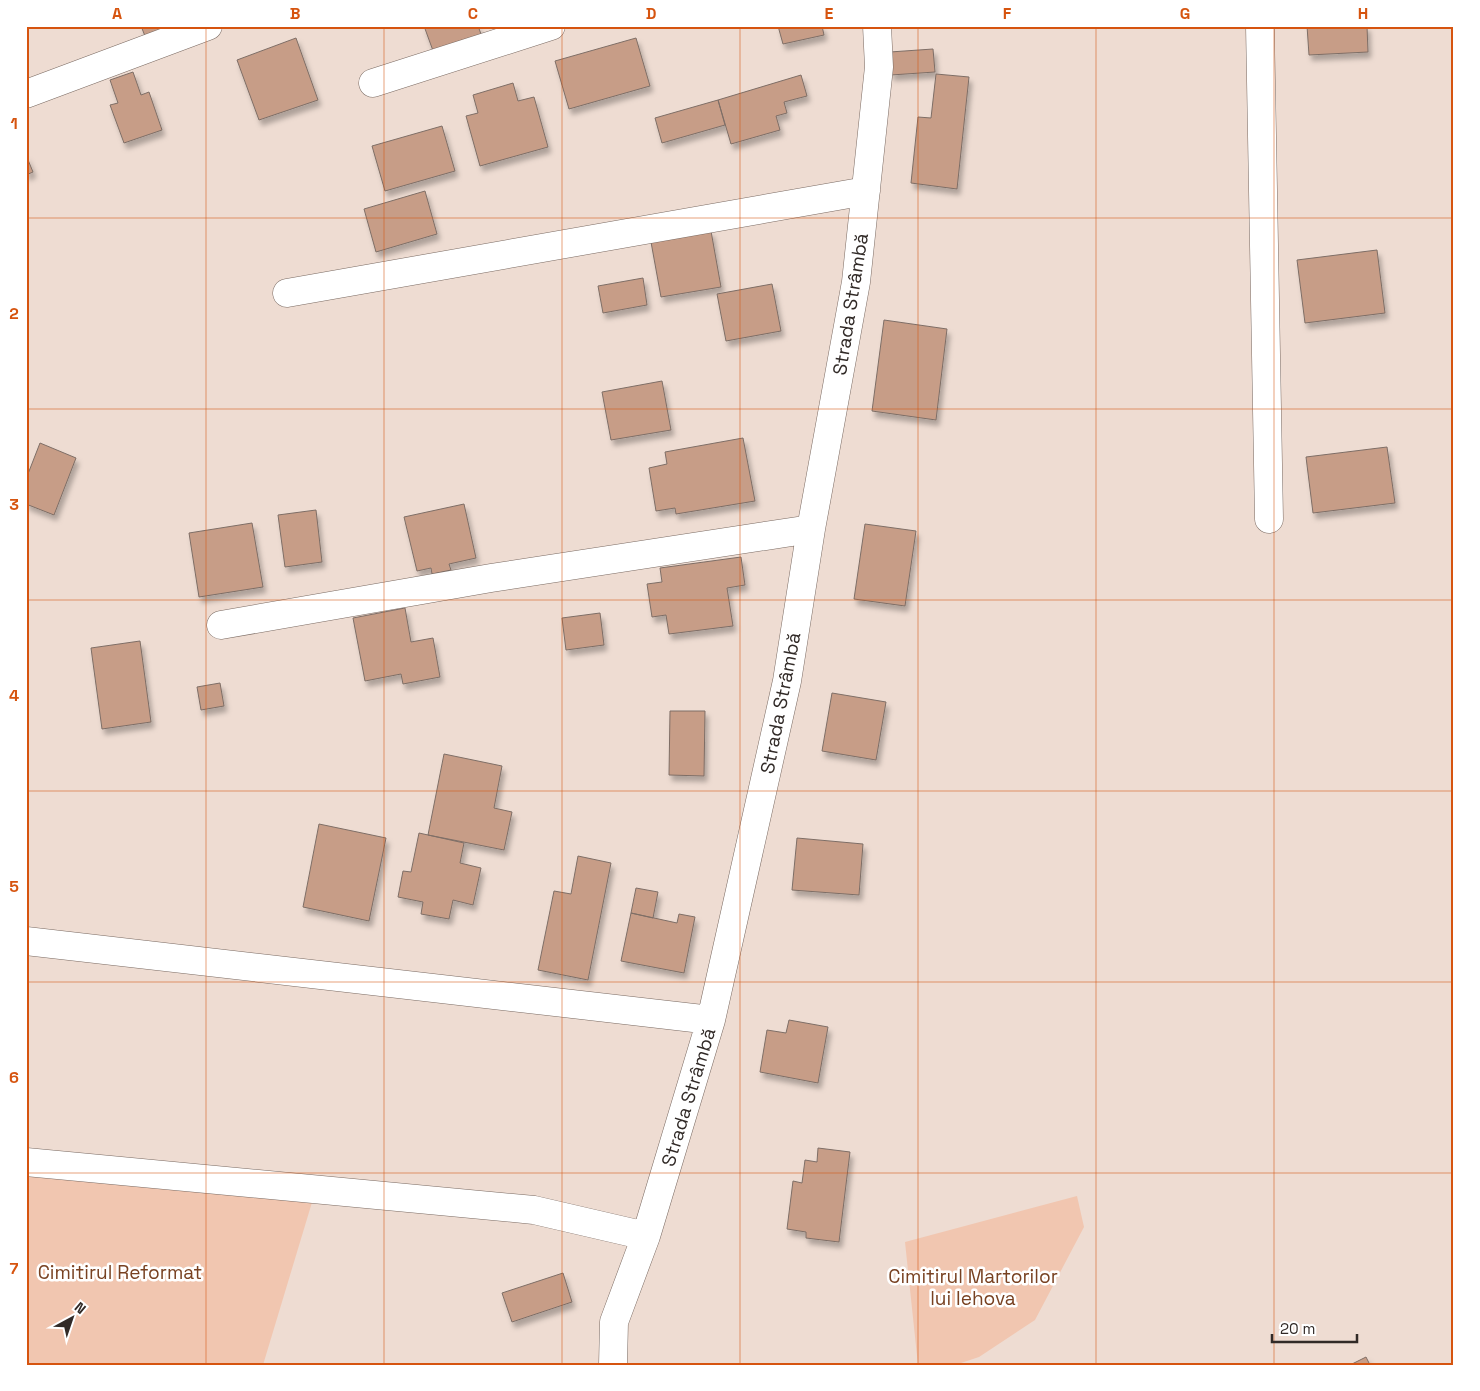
<svg xmlns="http://www.w3.org/2000/svg" width="1480" height="1391" font-family="'Space Grotesk',sans-serif">
  <style>
    .green { fill: #f1c6b0 }
    .building { fill: #c79d87; stroke: #7e6e66; filter: url(#shadow) }
    .lines { fill: none; stroke-linecap: round; stroke-linejoin: round }
    .minor-casing { stroke: #7a6a62; stroke-width: 29 }
    .minor { stroke: #fff; stroke-width: 28 }
    .grid { fill: none; stroke: #d6540f; stroke-width: 1; stroke-opacity: 0.55 }
    .labels { text-anchor: middle; stroke-width: 5; stroke-linejoin: round; paint-order: stroke }
    .street-label { font-size: 19px; fill: #312a27; stroke: #fff }
    .park-label { font-size: 19px; fill: #784121; stroke: #fff }
    .neatline { fill: none; stroke: #d6540f; stroke-width: 2 }
    .grid-label { font-size: 16px; text-anchor: middle; font-weight: bold; fill: #d6540f }
  </style>
  <defs>
    <filter id="shadow"><feDropShadow dx="3" dy="5.5" stdDeviation="2.5" flood-color="#0004"/></filter>
  </defs>
  <rect width="100%" height="100%" fill="#eedcd2"/>
  <path class="green" d="M 26,1169 L 313,1199 L 263,1365 L 26,1365 Z
    M 1077,1196 L 1084,1227 L 1035,1320 L 979,1357 L 955,1365 L 918,1365 L 905,1242 Z"/>
  <path class="building" d="M 141,26 L 171,26 L 145,36 Z
    M 424,26 L 478,26 L 484,42 L 436,59 Z
    M 778,26 L 822,26 L 824,35 L 783,44 Z
    M 1307,26 L 1367,26 L 1368,52 L 1309,55 Z
    M 296,38 L 318,100 L 259,120 L 237,60 Z
    M 636,38 L 650,86 L 569,109 L 555,61 Z
    M 933,49 L 935,72 L 891,75 L 890,52 Z
    M 133,72 L 141,95 L 149,92 L 162,130 L 124,143 L 110,105 L 118,103 L 110,80 Z
    M 936,74 L 969,77 L 957,189 L 911,183 L 918,117 L 931,118 Z
    M 801,75 L 807,96 L 784,102 L 787,113 L 776,116 L 780,130 L 731,144 L 718,100 Z
    M 513,83 L 518,101 L 534,97 L 548,147 L 480,166 L 466,116 L 478,113 L 473,95 Z
    M 718,100 L 725,125 L 662,143 L 655,118 Z
    M 442,126 L 455,171 L 385,191 L 372,146 Z
    M 26,155 L 33,172 L 26,175 Z
    M 425,191 L 437,234 L 376,252 L 364,209 Z
    M 711,231 L 721,287 L 661,297 L 651,242 Z
    M 1377,250 L 1385,313 L 1305,323 L 1297,260 Z
    M 643,278 L 647,305 L 603,313 L 598,286 Z
    M 772,284 L 781,331 L 726,341 L 717,294 Z
    M 884,320 L 947,329 L 936,420 L 872,411 Z
    M 662,381 L 671,430 L 611,440 L 602,392 Z
    M 743,438 L 755,501 L 676,514 L 675,508 L 656,511 L 649,468 L 667,464 L 665,452 Z
    M 40,443 L 76,458 L 54,515 L 26,504 L 26,479 Z
    M 1387,447 L 1395,503 L 1313,513 L 1306,457 Z
    M 464,504 L 476,558 L 449,564 L 451,570 L 432,574 L 431,568 L 417,571 L 404,517 Z
    M 316,510 L 322,562 L 285,567 L 278,515 Z
    M 252,523 L 263,587 L 199,597 L 189,533 Z
    M 865,524 L 916,531 L 905,606 L 854,599 Z
    M 741,557 L 745,585 L 727,588 L 733,626 L 669,634 L 666,615 L 652,617 L 647,584 L 662,582 L 660,568 Z
    M 405,608 L 411,642 L 433,638 L 440,677 L 403,684 L 401,674 L 365,681 L 353,618 Z
    M 600,613 L 604,645 L 566,650 L 562,618 Z
    M 140,641 L 151,722 L 102,729 L 91,648 Z
    M 220,683 L 224,706 L 201,710 L 197,687 Z
    M 832,693 L 886,702 L 876,760 L 822,751 Z
    M 670,711 L 705,711 L 704,776 L 669,775 Z
    M 444,754 L 502,766 L 494,808 L 512,812 L 504,850 L 428,835 Z
    M 319,824 L 386,838 L 369,921 L 303,907 Z
    M 419,833 L 464,843 L 460,863 L 481,868 L 473,905 L 453,900 L 449,919 L 421,914 L 423,902 L 398,897 L 403,871 L 411,872 Z
    M 797,838 L 863,844 L 859,895 L 792,890 Z
    M 578,856 L 611,863 L 588,980 L 538,970 L 554,891 L 571,894 Z
    M 636,888 L 658,892 L 653,918 L 631,913 Z
    M 631,913 L 677,923 L 679,914 L 695,917 L 684,973 L 621,961 Z
    M 789,1020 L 828,1027 L 818,1083 L 760,1072 L 767,1030 L 786,1033 Z
    M 818,1148 L 850,1152 L 839,1242 L 806,1238 L 806,1232 L 787,1229 L 793,1181 L 802,1183 L 805,1160 L 817,1162 Z
    M 563,1273 L 572,1302 L 512,1322 L 502,1293 Z
    M 1366,1357 L 1370,1365 L 1350,1365 Z"/>
  <g class="lines">
    <defs>
      <path id="minor" d="M 1260,26 L 1269,519
        M 373,83 L 551,26
        M 26,94 L 208,26
        M 287,293 L 866,191
        M 221,625 L 491,578 L 811,529
        M 26,941 L 711,1020
        M 26,1162 L 534,1210 L 646,1236
        M 613,1365 L 614,1322 L 646,1236 L 711,1020 L 787,681 L 811,529 L 856,282 L 879,67 L 877,26"/>
    </defs>
    <use href="#minor" class="minor-casing"/>
    <use href="#minor" class="minor"/>
  </g>
  <path class="grid" d="M 206,26 L 206,1365M 384,26 L 384,1365M 562,26 L 562,1365M 740,26 L 740,1365M 918,26 L 918,1365M 1096,26 L 1096,1365M 1274,26 L 1274,1365M 26,218 L 1454,218M 26,409 L 1454,409M 26,600 L 1454,600M 26,791 L 1454,791M 26,982 L 1454,982M 26,1173 L 1454,1173"/>
  <g class="labels">
    <g class="street-label">
      <text transform="translate(850 304) rotate(-81)" y="7">Strada Strâmbă</text>
      <text transform="translate(780 703) rotate(-79)" y="7">Strada Strâmbă</text>
      <text transform="translate(688 1097) rotate(-73)" y="7">Strada Strâmbă</text>
    </g>
    <g class="park-label">
      <text x="120" y="1279">Cimitirul Reformat</text>
      <text x="973" y="1283">Cimitirul Martorilor<tspan x="973" dy="22">lui Iehova</tspan></text>
    </g>
  </g>
  <rect width="1480" height="1391" fill="none" stroke="#ffffff" stroke-width="55"/>
  <g transform="translate(72 1318) rotate(40)" stroke="#ffffff" stroke-width="4" paint-order="stroke">
  <path d="M0-4L9 19L0 12L-9 19Z" fill="#312a27"/>
  <text y="-8" font-size="14" font-weight="bold" text-anchor="middle" fill="#312a27">N</text>
  </g>
  <path d="M1272 1334v8h85v-8" fill="none" stroke="#312a27" stroke-width="2.5"/>
  <text x="1280" y="1334" font-size="15" fill="#312a27" stroke="#ffffff" stroke-width="4" paint-order="stroke">20 m</text>
  <rect x="28" y="28" width="1424" height="1336" class="neatline"/>
  <g class="grid-label">
    <text x="117" y="19">A</text>
    <text x="295" y="19">B</text>
    <text x="473" y="19">C</text>
    <text x="651" y="19">D</text>
    <text x="829" y="19">E</text>
    <text x="1007" y="19">F</text>
    <text x="1185" y="19">G</text>
    <text x="1363" y="19">H</text>
    <text x="14" y="129">1</text>
    <text x="14" y="319">2</text>
    <text x="14" y="510">3</text>
    <text x="14" y="701">4</text>
    <text x="14" y="892">5</text>
    <text x="14" y="1083">6</text>
    <text x="14" y="1274">7</text>
  </g>
</svg>
